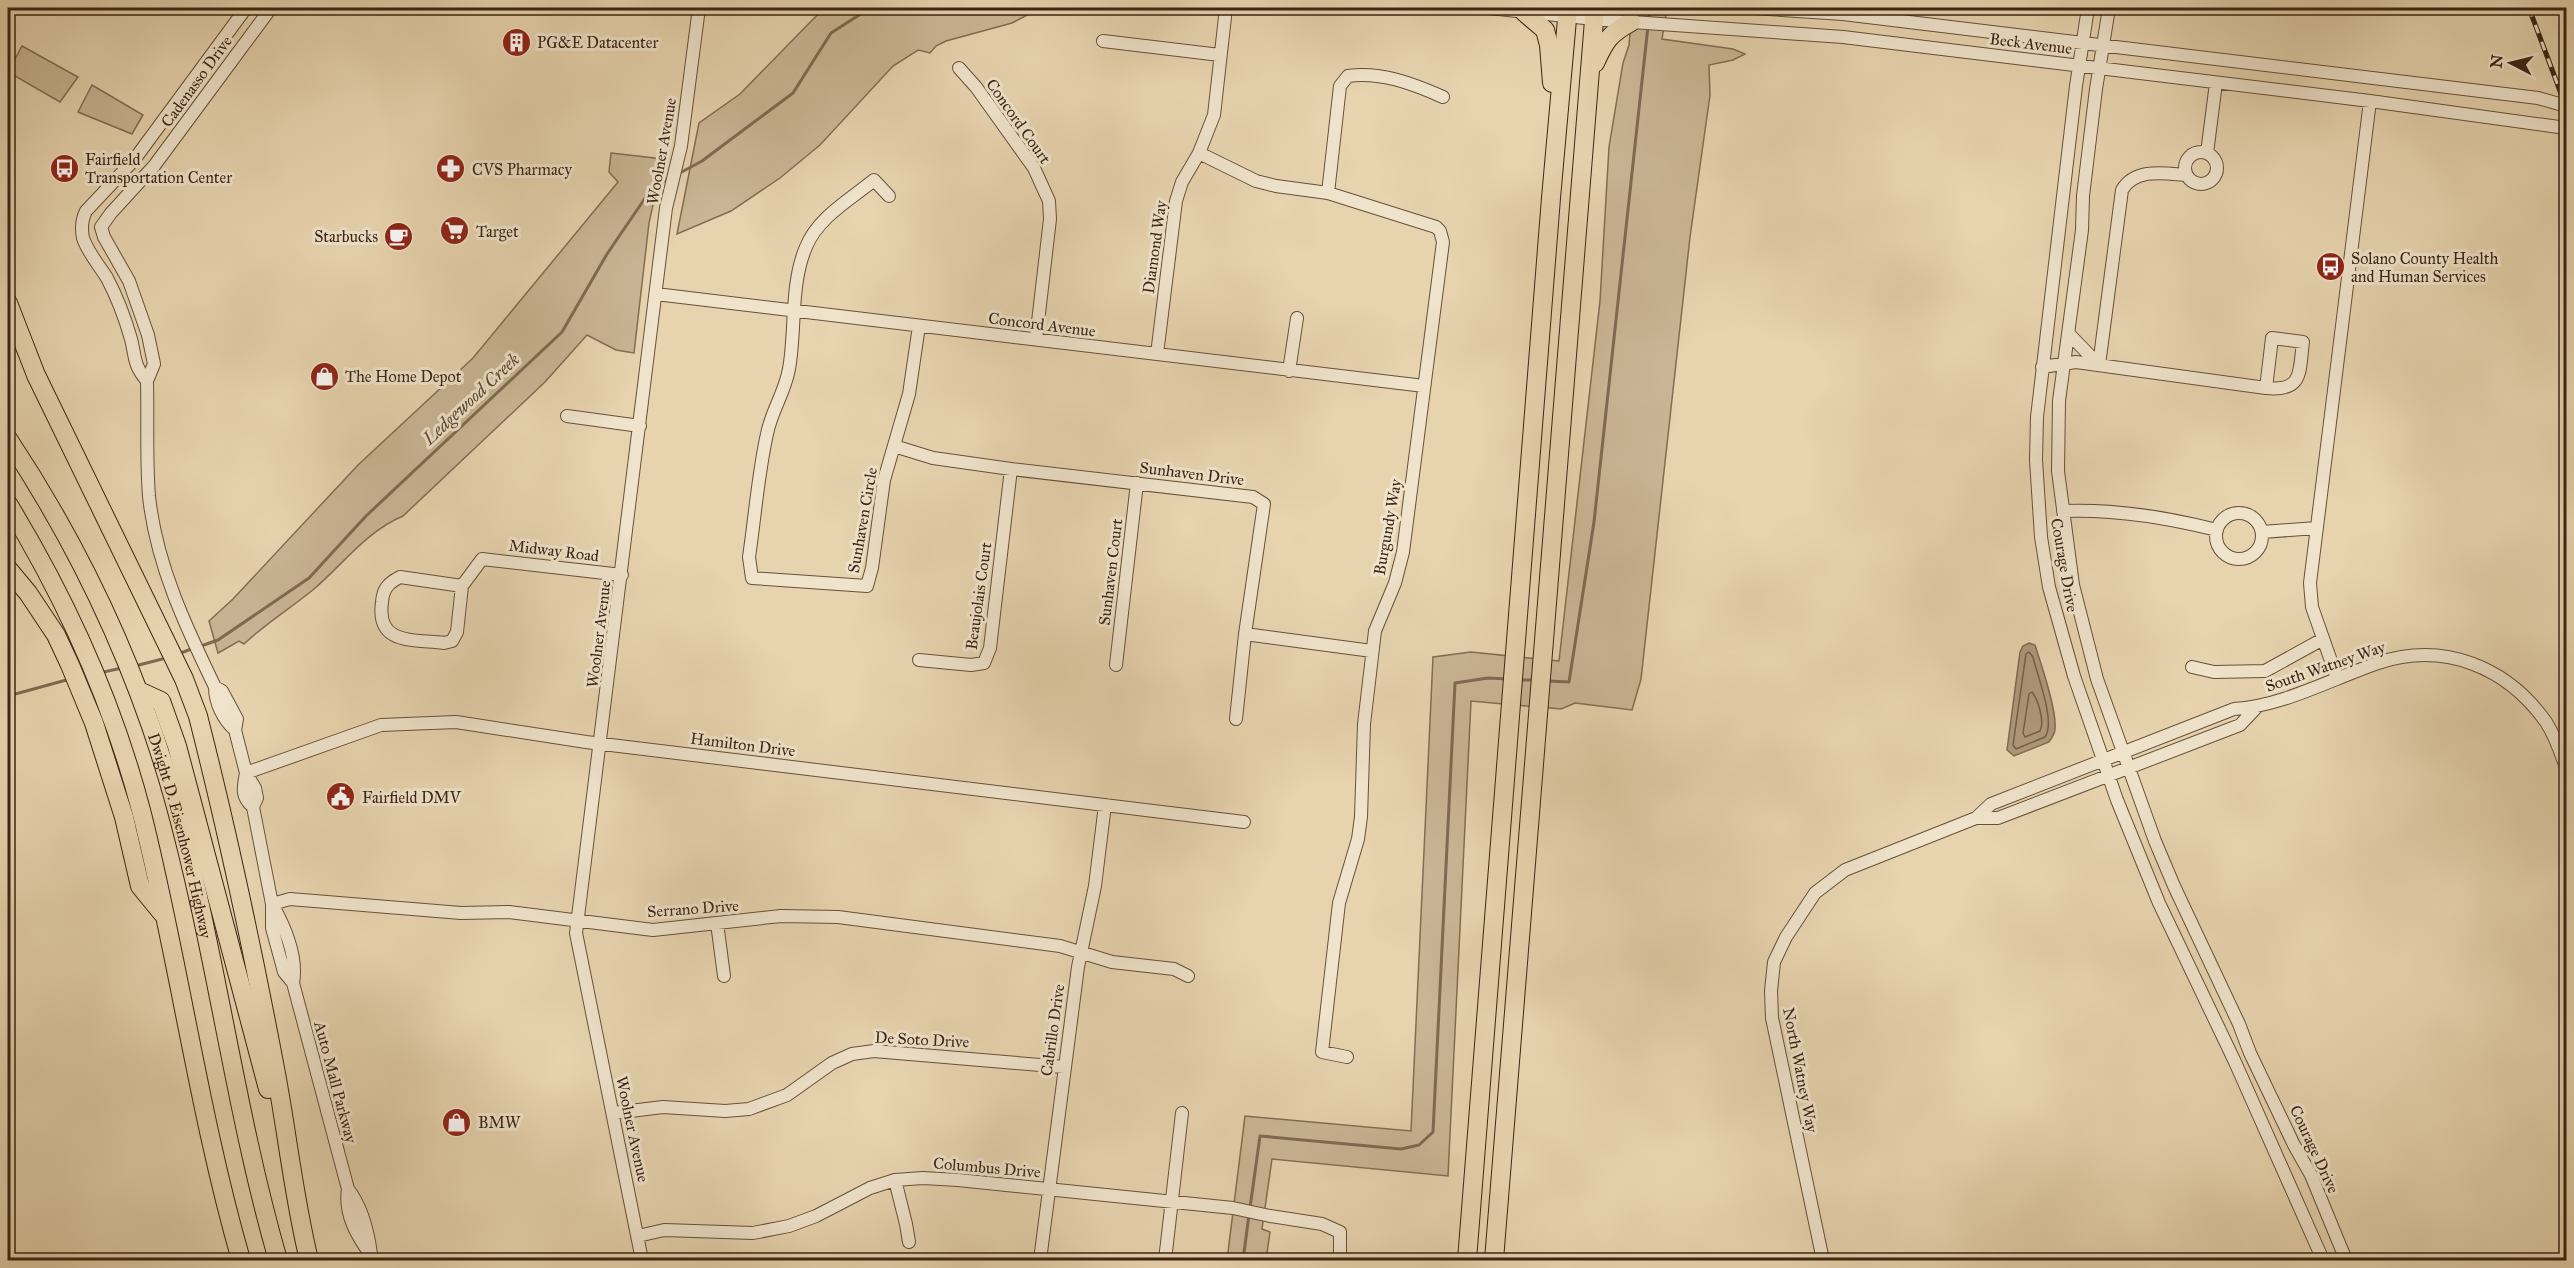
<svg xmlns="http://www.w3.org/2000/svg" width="2574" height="1268" font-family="'IM FELL Great Primer',serif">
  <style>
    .green { fill: #cab695; stroke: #826d54; stroke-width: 1.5 }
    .water { fill: #ad987a; stroke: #7f6a51; stroke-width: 1.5 }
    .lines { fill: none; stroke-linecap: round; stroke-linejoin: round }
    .shore { stroke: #745e47; stroke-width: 1.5 }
    .stream { stroke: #7f6a51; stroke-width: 3 }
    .minor-casing { stroke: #66503b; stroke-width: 14 }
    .highway-casing { stroke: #3b2414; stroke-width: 20 }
    .minor { stroke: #efe3cb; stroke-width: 12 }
    .highway { stroke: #e7d4af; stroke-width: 18 }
    .rail-casing { stroke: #3b2414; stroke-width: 5 }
    .rail { stroke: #efe3cb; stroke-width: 3; stroke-dasharray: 9; stroke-linecap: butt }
    .labels { text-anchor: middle; stroke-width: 6; stroke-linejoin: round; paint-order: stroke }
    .poi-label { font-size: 16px; fill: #3b2414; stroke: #efe3cb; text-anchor: start }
    .street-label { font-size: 16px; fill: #3b2414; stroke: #efe3cb }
    .water-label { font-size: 18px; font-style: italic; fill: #5d4733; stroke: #efe3cb }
  </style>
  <rect width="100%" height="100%" fill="#e7d4af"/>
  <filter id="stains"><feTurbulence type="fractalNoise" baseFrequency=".00333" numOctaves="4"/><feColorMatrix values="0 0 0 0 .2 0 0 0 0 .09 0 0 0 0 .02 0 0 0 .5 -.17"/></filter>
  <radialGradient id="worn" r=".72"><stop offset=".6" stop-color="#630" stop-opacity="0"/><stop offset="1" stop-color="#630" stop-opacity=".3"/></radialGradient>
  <path class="green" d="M 824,8 L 1041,8 L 1012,23 L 946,41 L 936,46 L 930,53 L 918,50 L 893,66 L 820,145 L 780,178 L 731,211 L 677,234 L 699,123 L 740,94 Z
    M 1632,8 L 1667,8 L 1662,39 L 1733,49 L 1745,54 L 1733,60 L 1709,65 L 1710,95 L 1690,237 L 1641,679 L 1632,710 L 1575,703 L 1561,709 L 1471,701 L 1448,1176 L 1272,1159 L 1262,1229 L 1270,1232 L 1266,1260 L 1227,1260 L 1245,1116 L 1411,1131 L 1433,657 L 1471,652 L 1559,661 L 1600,301 L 1609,147 L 1623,63 L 1629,45 Z
    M 22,46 L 78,77 L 60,102 L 8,72 Z
    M 92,85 L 143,115 L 132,134 L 78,112 Z
    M 611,153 L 663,159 L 649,223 L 634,353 L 616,350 L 587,335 L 545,382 L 403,516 C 367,531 343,564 314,589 C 291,608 266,623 244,644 L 239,641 L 218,653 L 209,621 L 233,599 L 358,465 L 473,358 L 618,182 L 609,172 Z"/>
  <path class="water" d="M 2029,643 L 2035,645 C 2041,664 2057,710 2055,729 C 2055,734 2052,737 2049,742 L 2014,756 L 2007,750 L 2020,652 L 2023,646 Z"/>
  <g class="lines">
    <path class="shore" d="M 2029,652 L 2033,657 C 2037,675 2056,722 2045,737 L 2016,749 L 2013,745 L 2026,654 Z
      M 2032,692 C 2038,700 2045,721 2040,731 L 2025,737 L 2023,733 L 2029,694 Z"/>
    <path class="stream" d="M 1649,19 L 1650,8
      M 678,174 L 702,161 L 793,93 L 831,33 L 870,8
      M 201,646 L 218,640 L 309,578 L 366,516 L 562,332 L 607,254 L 652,188 L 669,178
      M 178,654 L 194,648
      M 135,666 L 166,658
      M 99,673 L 122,668
      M 1520,680 L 1535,680
      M 1547,681 L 1569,682 L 1594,522 L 1648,26
      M 8,696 L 70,679
      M 1250,1208 L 1260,1136 L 1401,1149 L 1419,1145 L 1433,1132 L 1455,683 L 1488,678 L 1508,679
      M 1243,1260 L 1249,1215"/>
    <defs>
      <path id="minor" d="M 1489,8 L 1604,20 L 1843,37 L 2370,101 L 2566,128
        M 1754,8 L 1843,14 L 2538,98 L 2566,106
        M 2088,8 L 2076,86 L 2037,417 L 2036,460 L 2041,537 L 2049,587 L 2074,676 L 2117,800 L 2159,903 L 2235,1062 L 2323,1260
        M 2109,8 L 2096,89 L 2083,196 L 2082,230 L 2059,401 L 2058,471 L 2073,585 L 2097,679 L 2155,841 L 2174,886 L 2239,1024 L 2250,1053 L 2294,1145 L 2311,1175 L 2346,1260
        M 1103,41 L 1220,55
        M 959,68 L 976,87 L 1034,168 L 1049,201 L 1050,219 L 1036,339
        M2185 168a16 16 0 1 1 32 0a16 16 0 1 1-32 0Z
        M 1199,153 L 1256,181 L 1276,186 L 1328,193 L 1436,227 L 1440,231 L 1443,242 L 1403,552 L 1395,583 L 1375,631 L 1364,724 L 1361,817 L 1358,839 L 1339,903 L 1322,1052 L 1347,1057
        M 2207,153 L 2216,83
        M 1328,193 L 1340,86 L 1348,76 C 1380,71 1414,84 1443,97
        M 889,196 L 874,180 C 851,199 818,217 806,247 C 790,284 796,330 789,369 C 785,392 771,412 767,434 C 758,474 755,517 749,557 L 752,578 L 867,586 L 872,568 L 884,480 L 909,394 L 919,326
        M 656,294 L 1424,386
        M 2069,334 L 2099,365
        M 1157,354 L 1176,201 L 1182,182 L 1199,153 L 1214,115 L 1226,8
        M 2099,365 L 2122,190 C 2135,168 2163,173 2186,175
        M 2042,367 L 2076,362 L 2266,388 C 2304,392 2299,371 2303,342 L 2272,338 L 2266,388
        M 1289,371 L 1297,318
        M 147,381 C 133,364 136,359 131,339 C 125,318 117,297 107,278 C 99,265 88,253 83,238 C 81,228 82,219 86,211 L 134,160 L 246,8
        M 567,416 L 640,426
        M 894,446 L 933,458 L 1011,469 L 1253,497 L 1264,504 L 1245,634 L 1372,651
        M 2063,511 C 2116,509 2165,517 2217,530
        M2216 536a23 23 0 1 1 46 0a23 23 0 1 1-46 0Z
        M 2262,532 L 2317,528
        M 462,586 L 457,632 L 452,641 L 444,643 C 412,639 376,645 382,602 C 383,589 388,583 400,577 L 462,586 L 482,559 L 622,575
        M 919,660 L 971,665 L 984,663 L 990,648 L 1011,469
        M 1116,665 L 1137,483
        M 2192,667 L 2214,672 L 2265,671 L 2323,639
        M 2337,678 L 2312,607 L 2310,583 L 2370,101
        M 215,687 L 222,691 L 237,719 L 235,730 L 246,773 L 255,788 L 257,798 L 253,807 L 272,904 L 272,928 L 284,972 L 293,983
        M 1236,719 L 1245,634
        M 235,730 C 223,719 215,703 215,687 C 186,627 156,564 149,496 C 146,458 148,420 147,381 L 154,364 L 148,335 L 129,281 L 104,237 L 101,227 L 111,213 L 154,166 L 271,8
        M 246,773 L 381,725 L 456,722 L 586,742 L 1244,822
        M 246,773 C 243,788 241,797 253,807
        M 1976,818 L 1998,818 L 2240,725 L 2256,708
        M 272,904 L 290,899 L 461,913 L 509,912 L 653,930 L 781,916 L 838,917 L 1060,946 L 1112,962 L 1174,969 L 1188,976
        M 272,904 C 285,927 298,956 293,983 L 348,1189 C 344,1214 357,1236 371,1255
        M 717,923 L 724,976
        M 614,1113 L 663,1107 L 725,1111 L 749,1109 L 787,1095 L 832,1063 L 852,1054 L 874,1051 L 1064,1067
        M 895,1180 L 906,1224 L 909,1242
        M 348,1189 C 362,1207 368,1231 371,1254
        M 638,1236 L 664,1230 L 753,1233 L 789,1226 L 816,1216 L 870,1188 L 895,1180 L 923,1178 L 958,1180 L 1233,1208 L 1270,1216 L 1322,1224 L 1340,1232 L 1340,1260
        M 642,1260 L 576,933 L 666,208 L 681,146 L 699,8
        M 1040,1260 L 1078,967 L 1095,886 L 1105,805
        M 1165,1260 L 1182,1113
        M 1823,1260 L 1772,1018 L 1771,991 L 1774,962 L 1786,937 L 1815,893 L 1845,870 L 1976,818 L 1991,804 L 2234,709 C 2283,706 2331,679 2378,663 C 2444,641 2507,667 2546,722 C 2555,736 2561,753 2566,768"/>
      <g id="highway">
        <path d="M 1524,12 L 1545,30 L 1549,45 L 1552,83"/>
        <path d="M 1595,63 C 1605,41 1609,34 1631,22"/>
        <path d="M 8,303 L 36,375 L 184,679 L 198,716 C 227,830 252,947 274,1063 C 287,1129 293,1195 309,1260"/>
        <path id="s1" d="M 8,439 C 81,549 137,669 173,796 C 216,949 234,1108 278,1260"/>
        <path d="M 8,504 C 66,599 114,706 142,814 C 179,962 199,1114 241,1260"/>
        <path d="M 8,569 L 28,593 L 56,635 L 70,665 L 94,723 L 124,817 L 140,886 L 162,913"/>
        <path d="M 139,691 L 161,701 L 177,746 L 268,1089"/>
        <path d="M 1467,1260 L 1551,198 L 1568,8"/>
        <path d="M 1494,1260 L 1595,8"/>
      </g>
    </defs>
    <use href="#minor" class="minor-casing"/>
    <use href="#highway" class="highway-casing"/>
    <use href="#minor" class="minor"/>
    <use href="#highway" class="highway"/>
    <defs>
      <path id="rail" d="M 2529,8 L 2566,107"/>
    </defs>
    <use href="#rail" class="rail-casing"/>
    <use href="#rail" class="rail"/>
  </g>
  <defs>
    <symbol id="building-disc" viewBox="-11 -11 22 22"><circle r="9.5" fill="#8f2418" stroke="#efe3cb"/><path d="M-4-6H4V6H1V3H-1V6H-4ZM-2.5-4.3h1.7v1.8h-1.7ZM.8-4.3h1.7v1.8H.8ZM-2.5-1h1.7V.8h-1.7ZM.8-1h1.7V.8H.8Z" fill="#fff"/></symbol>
    <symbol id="bus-disc" viewBox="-11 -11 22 22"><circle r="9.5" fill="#8f2418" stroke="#efe3cb"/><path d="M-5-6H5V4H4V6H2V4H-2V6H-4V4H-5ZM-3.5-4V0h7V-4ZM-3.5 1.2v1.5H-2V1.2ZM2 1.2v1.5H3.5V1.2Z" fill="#fff"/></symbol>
    <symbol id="pharmacy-disc" viewBox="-11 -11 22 22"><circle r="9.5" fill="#8f2418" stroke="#efe3cb"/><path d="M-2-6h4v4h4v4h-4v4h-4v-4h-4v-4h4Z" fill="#fff"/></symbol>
    <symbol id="supermarket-disc" viewBox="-11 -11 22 22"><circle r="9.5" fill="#8f2418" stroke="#efe3cb"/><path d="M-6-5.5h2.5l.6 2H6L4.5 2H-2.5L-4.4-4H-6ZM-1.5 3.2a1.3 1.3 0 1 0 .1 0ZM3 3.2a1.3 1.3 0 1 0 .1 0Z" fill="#fff"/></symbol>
    <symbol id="cafe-disc" viewBox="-11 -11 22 22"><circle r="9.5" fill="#8f2418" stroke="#efe3cb"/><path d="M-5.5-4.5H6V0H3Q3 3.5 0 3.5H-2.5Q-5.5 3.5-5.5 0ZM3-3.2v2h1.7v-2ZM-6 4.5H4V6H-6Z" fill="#fff"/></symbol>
    <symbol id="shop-disc" viewBox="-11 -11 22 22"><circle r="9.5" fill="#8f2418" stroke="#efe3cb"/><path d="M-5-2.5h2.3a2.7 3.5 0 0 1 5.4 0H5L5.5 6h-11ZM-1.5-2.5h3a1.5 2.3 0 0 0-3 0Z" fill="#fff"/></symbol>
    <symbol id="civic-disc" viewBox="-11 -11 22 22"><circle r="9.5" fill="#8f2418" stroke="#efe3cb"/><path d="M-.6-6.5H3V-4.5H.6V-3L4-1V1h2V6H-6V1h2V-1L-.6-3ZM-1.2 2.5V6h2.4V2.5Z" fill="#fff"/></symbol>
  </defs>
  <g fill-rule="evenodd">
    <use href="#building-disc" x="500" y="26" width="33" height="33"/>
    <use href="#bus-disc" x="48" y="152" width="33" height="33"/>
    <use href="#pharmacy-disc" x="434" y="152" width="33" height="33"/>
    <use href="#supermarket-disc" x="438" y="214" width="33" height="33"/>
    <use href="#cafe-disc" x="382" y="220" width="33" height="33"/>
    <use href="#bus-disc" x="2314" y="250" width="33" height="33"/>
    <use href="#shop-disc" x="308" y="360" width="33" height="33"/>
    <use href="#civic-disc" x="324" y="780" width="33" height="33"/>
    <use href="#shop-disc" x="440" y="1106" width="33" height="33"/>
  </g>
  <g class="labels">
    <g class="poi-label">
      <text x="537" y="48">PG&amp;E Datacenter</text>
      <text x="85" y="165">Fairfield<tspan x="85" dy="18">Transportation Center</tspan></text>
      <text x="472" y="175">CVS Pharmacy</text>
      <text x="476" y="237">Target</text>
      <text x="378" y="242" text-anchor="end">Starbucks</text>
      <text x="2351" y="264">Solano County Health<tspan x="2351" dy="18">and Human Services</tspan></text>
      <text x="345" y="382">The Home Depot</text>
      <text x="362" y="803">Fairfield DMV</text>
      <text x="478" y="1128">BMW</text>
    </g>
    <g class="street-label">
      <text transform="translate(2031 43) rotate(7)" y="6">Beck Avenue</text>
      <text transform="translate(196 81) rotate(-54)" y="6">Cadenasso Drive</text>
      <text transform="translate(1019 121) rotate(55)" y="6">Concord Court</text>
      <text transform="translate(661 151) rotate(-80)" y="6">Woolner Avenue</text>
      <text transform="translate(1154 247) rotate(-82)" y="6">Diamond Way</text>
      <text transform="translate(1042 324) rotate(7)" y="6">Concord Avenue</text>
      <text transform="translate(1192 473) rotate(7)" y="6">Sunhaven Drive</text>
      <text transform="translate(862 520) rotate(-80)" y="6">Sunhaven Circle</text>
      <text transform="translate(1387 527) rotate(-80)" y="6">Burgundy Way</text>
      <text transform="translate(554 550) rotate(7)" y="6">Midway Road</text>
      <text transform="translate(2065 565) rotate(80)" y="6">Courage Drive</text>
      <text transform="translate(1110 572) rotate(-83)" y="6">Sunhaven Court</text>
      <text transform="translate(978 596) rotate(-82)" y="6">Beaujolais Court</text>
      <text transform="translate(598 634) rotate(-83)" y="6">Woolner Avenue</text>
      <text transform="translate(2325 666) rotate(-19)" y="6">South Watney Way</text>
      <text transform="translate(743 744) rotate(7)" y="6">Hamilton Drive</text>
      <text dy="6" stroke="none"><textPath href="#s1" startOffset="435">Dwight D. Eisenhower Highway</textPath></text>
      <text transform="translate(693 908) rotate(-4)" y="6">Serrano Drive</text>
      <text transform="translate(1052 1030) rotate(-82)" y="6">Cabrillo Drive</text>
      <text transform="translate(922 1039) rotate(3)" y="6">De Soto Drive</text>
      <text transform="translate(1801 1070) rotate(79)" y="6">North Watney Way</text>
      <text transform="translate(336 1082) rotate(75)" y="6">Auto Mall Parkway</text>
      <text transform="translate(633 1129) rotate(78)" y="6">Woolner Avenue</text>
      <text transform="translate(2315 1149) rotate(65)" y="6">Courage Drive</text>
      <text transform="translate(987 1167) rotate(5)" y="6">Columbus Drive</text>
    </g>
    <g class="water-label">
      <text transform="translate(471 399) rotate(-43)" y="6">Ledgewood Creek</text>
    </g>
  </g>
  <rect width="2574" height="1268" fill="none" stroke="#e7d4af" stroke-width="30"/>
  <rect x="9" y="9" width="2556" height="1250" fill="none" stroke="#3b2414" stroke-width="3"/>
  <rect x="15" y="15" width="2544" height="1238" fill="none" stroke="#3b2414" stroke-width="1.5"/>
  <g transform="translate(2511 63) rotate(277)" stroke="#efe3cb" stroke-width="4.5" paint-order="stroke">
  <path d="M0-4.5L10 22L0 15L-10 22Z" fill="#3b2414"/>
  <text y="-9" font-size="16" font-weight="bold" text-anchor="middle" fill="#3b2414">N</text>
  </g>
  <rect width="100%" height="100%" filter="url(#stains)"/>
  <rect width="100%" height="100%" fill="url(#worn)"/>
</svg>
